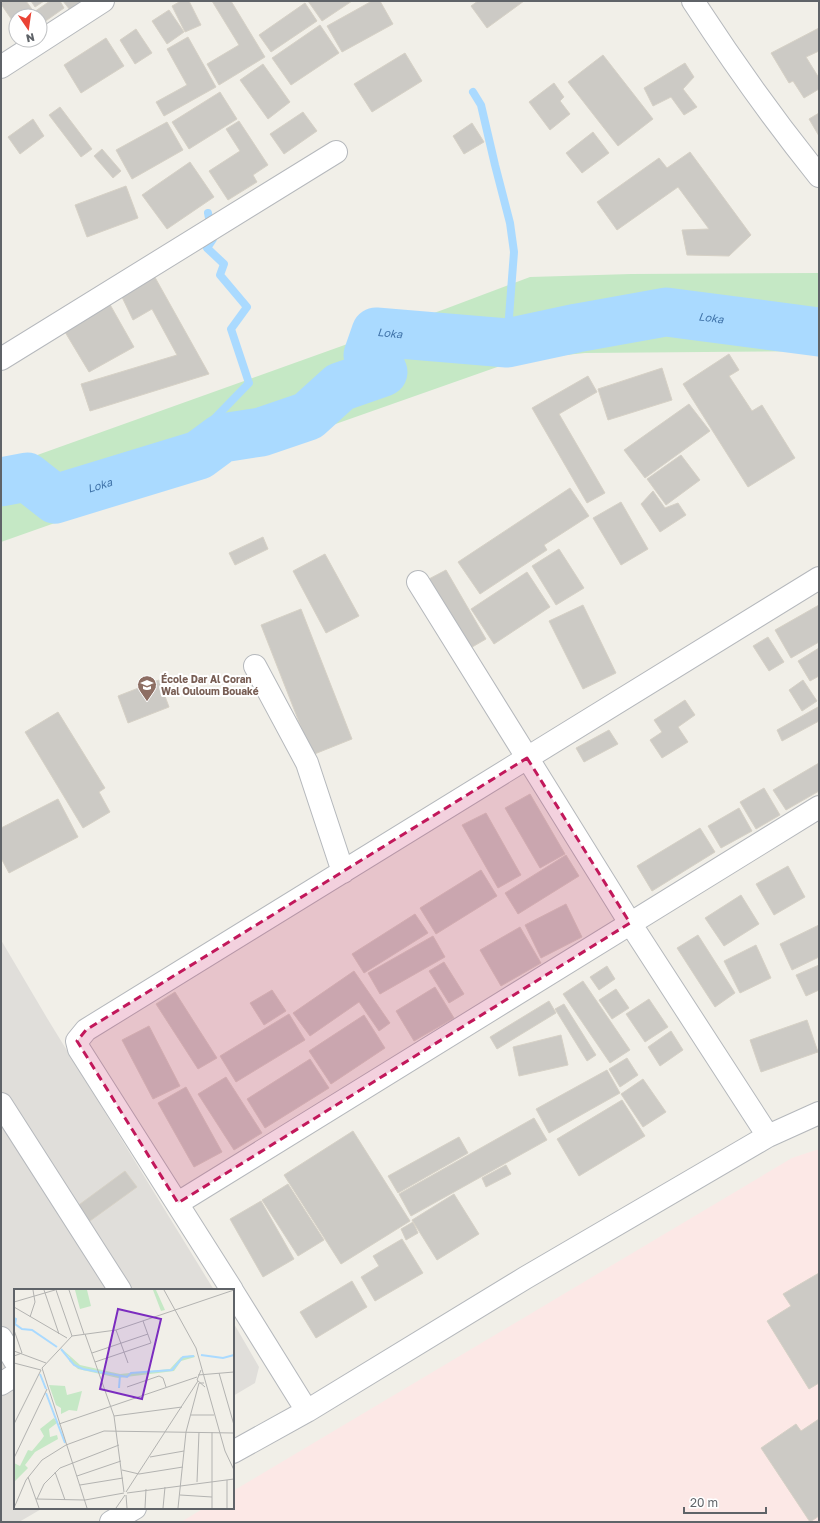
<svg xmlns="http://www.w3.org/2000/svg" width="820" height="1523" font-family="'Golos Text',sans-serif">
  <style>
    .industrial { fill: #e0deda }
    .medical { fill: #fce8e6 }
    .green { fill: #c5e8c5 }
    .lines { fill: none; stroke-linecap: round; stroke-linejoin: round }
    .stream { stroke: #aadaff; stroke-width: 8 }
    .river { stroke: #aadaff; stroke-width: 49 }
    .building { fill: #cccac5; stroke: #d6d1c6 }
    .minor-casing { stroke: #b5b8bc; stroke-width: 24 }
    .minor { stroke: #fff; stroke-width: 22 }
    .marked { fill: #c2185b; fill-opacity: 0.2; stroke: #c2185b; stroke-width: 3; stroke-dasharray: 8 5; stroke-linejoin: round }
    .labels { text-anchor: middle; stroke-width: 4; stroke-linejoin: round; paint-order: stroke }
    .education-label { font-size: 10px; font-weight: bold; fill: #785e54; stroke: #fff; text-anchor: start }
    .water-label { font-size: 11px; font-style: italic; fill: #4174aa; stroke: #fff }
    .inset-river { fill: none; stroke: #aadaff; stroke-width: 2 }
    .inset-road { fill: none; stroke: #b3b3b1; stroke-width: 1 }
    .view { fill: #7b2cbf; fill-opacity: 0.15; stroke: #7b2cbf; stroke-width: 2 }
    .inset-edge { fill: none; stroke: #5f6368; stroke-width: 2 }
  </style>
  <rect width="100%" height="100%" fill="#f1efe8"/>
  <path class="industrial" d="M 1,940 L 47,1018 L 214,1290 L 15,1290 L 15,1508 L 43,1508 L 19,1522 L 1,1522 Z
    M 233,1322 L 259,1367 L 255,1383 L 233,1396 Z"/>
  <path class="medical" d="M 819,1149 L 819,1522 L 181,1522 L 204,1508 L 233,1508 L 233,1491 L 792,1158 Z"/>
  <path class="green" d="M 819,273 L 819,351 L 585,353 L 517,360 L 1,542 L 1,468 L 445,309 L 530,277 L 631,274 Z"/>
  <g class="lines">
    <path class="stream" d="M 473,92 L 481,105 L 495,165 L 510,223 L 514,252 L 507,343
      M 208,213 L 213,239 L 207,248 L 224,264 L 220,275 L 247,307 L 231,329 L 249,383 L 213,420 L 222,438"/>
    <path class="river" id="s1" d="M 1,482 L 27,477 L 55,499 L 199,455 L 222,438 L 261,432 L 308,416 L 340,387 L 383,372 L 368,355 L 376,332 L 507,343 L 577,328 L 666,312 L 819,332"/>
  </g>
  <path class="building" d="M 3,1 L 26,1 L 34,12 L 50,1 L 60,1 L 64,8 L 40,25 L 40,16 L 16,16 L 16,26 L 1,4 Z
    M 31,1 L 44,1 L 35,7 Z
    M 63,1 L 84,1 L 70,10 Z
    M 181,1 L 189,1 L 201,25 L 185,32 L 172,6 Z
    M 212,1 L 231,1 L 265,57 L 219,85 L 207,64 L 239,45 Z
    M 308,1 L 352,1 L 322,21 Z
    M 372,1 L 380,1 L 393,24 L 342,52 L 327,26 Z
    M 478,1 L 524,1 L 487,28 L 471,6 Z
    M 305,3 L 317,21 L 271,52 L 259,35 Z
    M 169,10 L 184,32 L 167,44 L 152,21 Z
    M 320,25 L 339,53 L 291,85 L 272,58 Z
    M 819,28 L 819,51 L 806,57 L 819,78 L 819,89 L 804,98 L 793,81 L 789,83 L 771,53 Z
    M 136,29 L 152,53 L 135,64 L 120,40 Z
    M 188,37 L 216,87 L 164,116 L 156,102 L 187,85 L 167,49 Z
    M 106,38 L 124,66 L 81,93 L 64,65 Z
    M 405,53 L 422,81 L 372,112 L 354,84 Z
    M 603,55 L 653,119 L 618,146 L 568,82 Z
    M 685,63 L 694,77 L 683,89 L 697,107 L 684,115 L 671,97 L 653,106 L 644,88 Z
    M 263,64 L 290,102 L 268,119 L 240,80 Z
    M 554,83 L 564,97 L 560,101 L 570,114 L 550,130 L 529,102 Z
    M 220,92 L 237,119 L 189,149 L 172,122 Z
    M 60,107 L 92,149 L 81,157 L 49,115 Z
    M 303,112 L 317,131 L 284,154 L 270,134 Z
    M 819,113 L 819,136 L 809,119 Z
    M 33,119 L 44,136 L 20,154 L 8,137 Z
    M 239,121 L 268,165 L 253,175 L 257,182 L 228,200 L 209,171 L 240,151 L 226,129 Z
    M 167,122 L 183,150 L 132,179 L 116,150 Z
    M 472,123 L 484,142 L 464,154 L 453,136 Z
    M 593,132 L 609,153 L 582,173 L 566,153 Z
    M 102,149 L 121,171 L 113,178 L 94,156 Z
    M 690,152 L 751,235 L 729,256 L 687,255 L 682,230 L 709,229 L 678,187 L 617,230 L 597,202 L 659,158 L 667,168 Z
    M 190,162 L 214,197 L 167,229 L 142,195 Z
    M 126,186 L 138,218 L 87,237 L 75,205 Z
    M 152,272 L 209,374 L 90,411 L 81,384 L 177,355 L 152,309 L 133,320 L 120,293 Z
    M 108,301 L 134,347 L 89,372 L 62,327 Z
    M 729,354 L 739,370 L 729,376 L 752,411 L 762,405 L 795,458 L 748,487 L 683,384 Z
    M 662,368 L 672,400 L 608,420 L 598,389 Z
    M 588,376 L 597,392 L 559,414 L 605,493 L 587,503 L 532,408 Z
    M 689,404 L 710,431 L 645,478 L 624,450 Z
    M 681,455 L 700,480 L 666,505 L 647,479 Z
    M 570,488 L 589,516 L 544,545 L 547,550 L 480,594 L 458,562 Z
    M 653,491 L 665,508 L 678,503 L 686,515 L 660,532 L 641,504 Z
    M 621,502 L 648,549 L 621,565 L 593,518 Z
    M 263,537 L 268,549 L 235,565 L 229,553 Z
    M 559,549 L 584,588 L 556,605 L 532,566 Z
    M 325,554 L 359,616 L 326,633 L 293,571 Z
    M 446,570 L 486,639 L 467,650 L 427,580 Z
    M 527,572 L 550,607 L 494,644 L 471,609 Z
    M 583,605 L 616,673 L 583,689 L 549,621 Z
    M 819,605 L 819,642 L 791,658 L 775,630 Z
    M 301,609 L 352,739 L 312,755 L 261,625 Z
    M 768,637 L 784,662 L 769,671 L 753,646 Z
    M 819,648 L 819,676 L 810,681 L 798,661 Z
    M 159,680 L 169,707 L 128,723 L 118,696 Z
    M 803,680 L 817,701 L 802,711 L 789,690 Z
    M 685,700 L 695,715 L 678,727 L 688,742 L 662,758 L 650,740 L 662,732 L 654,720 Z
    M 818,707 L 819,721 L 782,741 L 777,730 Z
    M 58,712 L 105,788 L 99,792 L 110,812 L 83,828 L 25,732 Z
    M 609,730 L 618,744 L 584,762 L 576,748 Z
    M 819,763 L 819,791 L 786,810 L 773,790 Z
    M 764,788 L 780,815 L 756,829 L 740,802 Z
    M 530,794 L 565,854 L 540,868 L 505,808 Z
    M 58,799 L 78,837 L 9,873 L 1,858 L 1,828 Z
    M 739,808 L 752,831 L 721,848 L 708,826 Z
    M 486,813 L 521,875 L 498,888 L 462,825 Z
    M 700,828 L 715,852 L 652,891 L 637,866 Z
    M 566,855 L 579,876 L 518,914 L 505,893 Z
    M 788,866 L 805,897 L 774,915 L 756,884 Z
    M 481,870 L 497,896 L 436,934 L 420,908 Z
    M 741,895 L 759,924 L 724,946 L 705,918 Z
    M 566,904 L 582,937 L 541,958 L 525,925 Z
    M 415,914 L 428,933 L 364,973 L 352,954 Z
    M 819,925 L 819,957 L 792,970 L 780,944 Z
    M 520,927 L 541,963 L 501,986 L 480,950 Z
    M 698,935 L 735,993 L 715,1007 L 677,948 Z
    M 433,936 L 445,957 L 380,994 L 368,973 Z
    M 756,945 L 771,978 L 740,993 L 724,961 Z
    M 444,962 L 464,994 L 449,1003 L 429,971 Z
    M 819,965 L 819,990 L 806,996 L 796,975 Z
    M 607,966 L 615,979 L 599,990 L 590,977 Z
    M 354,971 L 390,1023 L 379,1031 L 359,1002 L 310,1036 L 293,1013 Z
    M 583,981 L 630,1050 L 610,1063 L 563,994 Z
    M 435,987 L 454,1018 L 414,1041 L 396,1011 Z
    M 616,989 L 629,1008 L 612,1019 L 599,1000 Z
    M 272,990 L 286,1011 L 264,1025 L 250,1003 Z
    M 175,992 L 217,1058 L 198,1069 L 156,1004 Z
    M 649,999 L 668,1027 L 645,1042 L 626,1014 Z
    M 549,1001 L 556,1013 L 497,1049 L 490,1037 Z
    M 564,1004 L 596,1055 L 587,1061 L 555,1009 Z
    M 289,1014 L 305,1040 L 236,1082 L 220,1056 Z
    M 364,1015 L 385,1048 L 331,1084 L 309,1051 Z
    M 807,1020 L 818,1052 L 761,1072 L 750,1040 Z
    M 149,1026 L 180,1086 L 153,1099 L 122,1040 Z
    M 671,1031 L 683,1050 L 660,1066 L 648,1047 Z
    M 561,1035 L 568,1065 L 519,1076 L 513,1047 Z
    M 627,1058 L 638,1075 L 620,1087 L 609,1069 Z
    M 310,1059 L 329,1088 L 265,1128 L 247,1099 Z
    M 607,1070 L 620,1093 L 549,1133 L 536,1109 Z
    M 226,1077 L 262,1133 L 234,1150 L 198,1094 Z
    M 643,1079 L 666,1112 L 643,1127 L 621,1094 Z
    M 186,1087 L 222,1152 L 194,1167 L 158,1103 Z
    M 622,1100 L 645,1136 L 579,1176 L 557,1139 Z
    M 534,1118 L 547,1140 L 411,1216 L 399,1194 Z
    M 353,1131 L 410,1221 L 341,1264 L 284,1175 Z
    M 459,1137 L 468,1153 L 398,1193 L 388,1176 Z
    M 506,1165 L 511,1174 L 486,1187 L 482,1178 Z
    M 125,1171 L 137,1187 L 83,1226 L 72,1210 Z
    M 288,1184 L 324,1240 L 298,1256 L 262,1200 Z
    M 454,1194 L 479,1234 L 437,1260 L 412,1220 Z
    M 261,1201 L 294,1259 L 263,1277 L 230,1219 Z
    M 413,1222 L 418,1233 L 406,1240 L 401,1229 Z
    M 402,1239 L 423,1273 L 375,1301 L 361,1277 L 379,1266 L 373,1256 Z
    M 819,1273 L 819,1383 L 809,1389 L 767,1321 L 791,1306 L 783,1294 Z
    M 352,1281 L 367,1307 L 316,1338 L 300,1312 Z
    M 819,1419 L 819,1516 L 810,1522 L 761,1448 L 796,1424 L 801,1431 Z"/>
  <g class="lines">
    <defs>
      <path id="minor" d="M 693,1 C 732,61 774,120 819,176
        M 1,67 L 103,1
        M 1,359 L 336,152
        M 418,582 L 630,923 L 768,1136
        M 255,666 L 307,763 L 343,872
        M 1,1104 L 120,1290
        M 178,1203 L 819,807
        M 232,1290 L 79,1049 L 77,1041 L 86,1030 L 819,578
        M 233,1292 L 307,1411
        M 1,1338 L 15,1361
        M 1,1384 L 15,1375
        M 233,1452 L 307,1411 L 525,1278 L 768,1136 L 819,1113
        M 111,1522 L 135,1508"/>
    </defs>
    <use href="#minor" class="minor-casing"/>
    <use href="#minor" class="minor"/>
  </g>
  <path class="marked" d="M 527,758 L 630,923 L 178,1203 L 77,1041 L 86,1030 Z"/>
  <defs>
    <symbol id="school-pin" viewBox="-11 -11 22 30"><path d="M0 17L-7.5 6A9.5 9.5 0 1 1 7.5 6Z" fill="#8d6e63" stroke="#fff"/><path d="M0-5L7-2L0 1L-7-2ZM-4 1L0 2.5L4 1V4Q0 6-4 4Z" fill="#fff"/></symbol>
  </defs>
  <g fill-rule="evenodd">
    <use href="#school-pin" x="136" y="674" width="22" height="30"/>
  </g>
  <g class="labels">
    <g class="education-label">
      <text x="161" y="683">École Dar Al Coran<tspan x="161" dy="12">Wal Ouloum Bouaké</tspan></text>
    </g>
    <g class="water-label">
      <text dy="4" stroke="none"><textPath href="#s1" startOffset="805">Loka</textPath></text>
      <text dy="4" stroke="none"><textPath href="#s1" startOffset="480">Loka</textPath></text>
      <text dy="4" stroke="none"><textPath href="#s1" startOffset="109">Loka</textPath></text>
    </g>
  </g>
  <g transform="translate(14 1289)">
    <rect width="220" height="220" fill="#f1efe8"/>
    <path d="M 61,1 L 73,1 L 77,17 L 66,20 ZM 139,1 L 142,1 L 151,21 L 147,22 ZM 47,59 L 66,76 L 106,85 L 156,80 L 167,68 L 180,66 L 181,68 L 167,72 L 160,82 L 104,89 L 64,80 L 55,72 L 56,69 ZM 35,96 L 51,97 L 53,106 L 68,102 L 63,122 L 55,121 L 47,125 L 47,119 L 42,116 ZM 40,129 L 43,134 L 35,140 L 36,148 L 43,146 L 44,150 L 21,163 L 11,176 L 14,179 L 0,193 L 0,174 L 6,177 L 14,161 L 18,162 L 28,150 L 30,147 L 26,140 Z" fill="#c5e8c5"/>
    <path class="inset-river" d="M 0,29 L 2,30 L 1,35 L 8,40 L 18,41 L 43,58M 47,60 L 60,76 L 69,80 L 113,88 L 117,84 L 158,81 L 169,68 L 180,67M 187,66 L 209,69 L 220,66M 26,85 L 32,100M 105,99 L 106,86M 32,104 L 51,154"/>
    <path class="inset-road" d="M 30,1 L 45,45M 42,1 L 58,47M 55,1 L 70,45M 150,1 L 182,59 L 211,162 L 220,181M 0,13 L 41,1M 0,18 L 53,49M 16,28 L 21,13 L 19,1M 0,41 L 8,64 L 0,67M 102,41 L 114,74M 71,45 L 100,127 L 110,203M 0,62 L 32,74M 78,64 L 134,45M 81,73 L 137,54 L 129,32M 0,74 L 27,81 L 0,135M 187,81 L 183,91 L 191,98M 205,84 L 220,136M 184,86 L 220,83M 113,98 L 145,87 L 149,89 L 152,98M 177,126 L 200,126M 100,127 L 168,118M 45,135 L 183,88M 198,143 L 198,219M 136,168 L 170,162M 0,169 L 33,100M 108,181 L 125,185 L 169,178M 41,183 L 51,211M 63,187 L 107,172M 14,188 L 25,219M 213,191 L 213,219M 183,193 L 185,143M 66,196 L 109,189M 112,203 L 184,92M 113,204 L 220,190M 112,206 L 113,219M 166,206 L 198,208M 22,210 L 71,211 L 110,204M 23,210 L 30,195 L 46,179 L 105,156M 0,219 L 12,191 L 28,171 L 52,156 L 90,142 L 220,144M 73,219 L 28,79 L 58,47 L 102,41 L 220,1M 102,219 L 111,206M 131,219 L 132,200M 149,219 L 151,198M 164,219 L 172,143 L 185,94 L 190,94"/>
    <path class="view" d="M 104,20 L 147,30 L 128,110 L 86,100 Z"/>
    <rect width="220" height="220" class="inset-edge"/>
  </g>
  <rect width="820" height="1523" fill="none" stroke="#5f6368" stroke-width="4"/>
  <g transform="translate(28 28) rotate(167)"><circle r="19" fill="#ffffff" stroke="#bfc1c3"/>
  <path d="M0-3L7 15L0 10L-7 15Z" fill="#ea4335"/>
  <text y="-6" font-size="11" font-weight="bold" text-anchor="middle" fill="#5f6368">N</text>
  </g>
  <path d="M684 1507v6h82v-6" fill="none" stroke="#5f6368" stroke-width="2"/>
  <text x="690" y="1507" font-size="12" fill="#5f6368" stroke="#ffffff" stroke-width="3" paint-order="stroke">20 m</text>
</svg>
